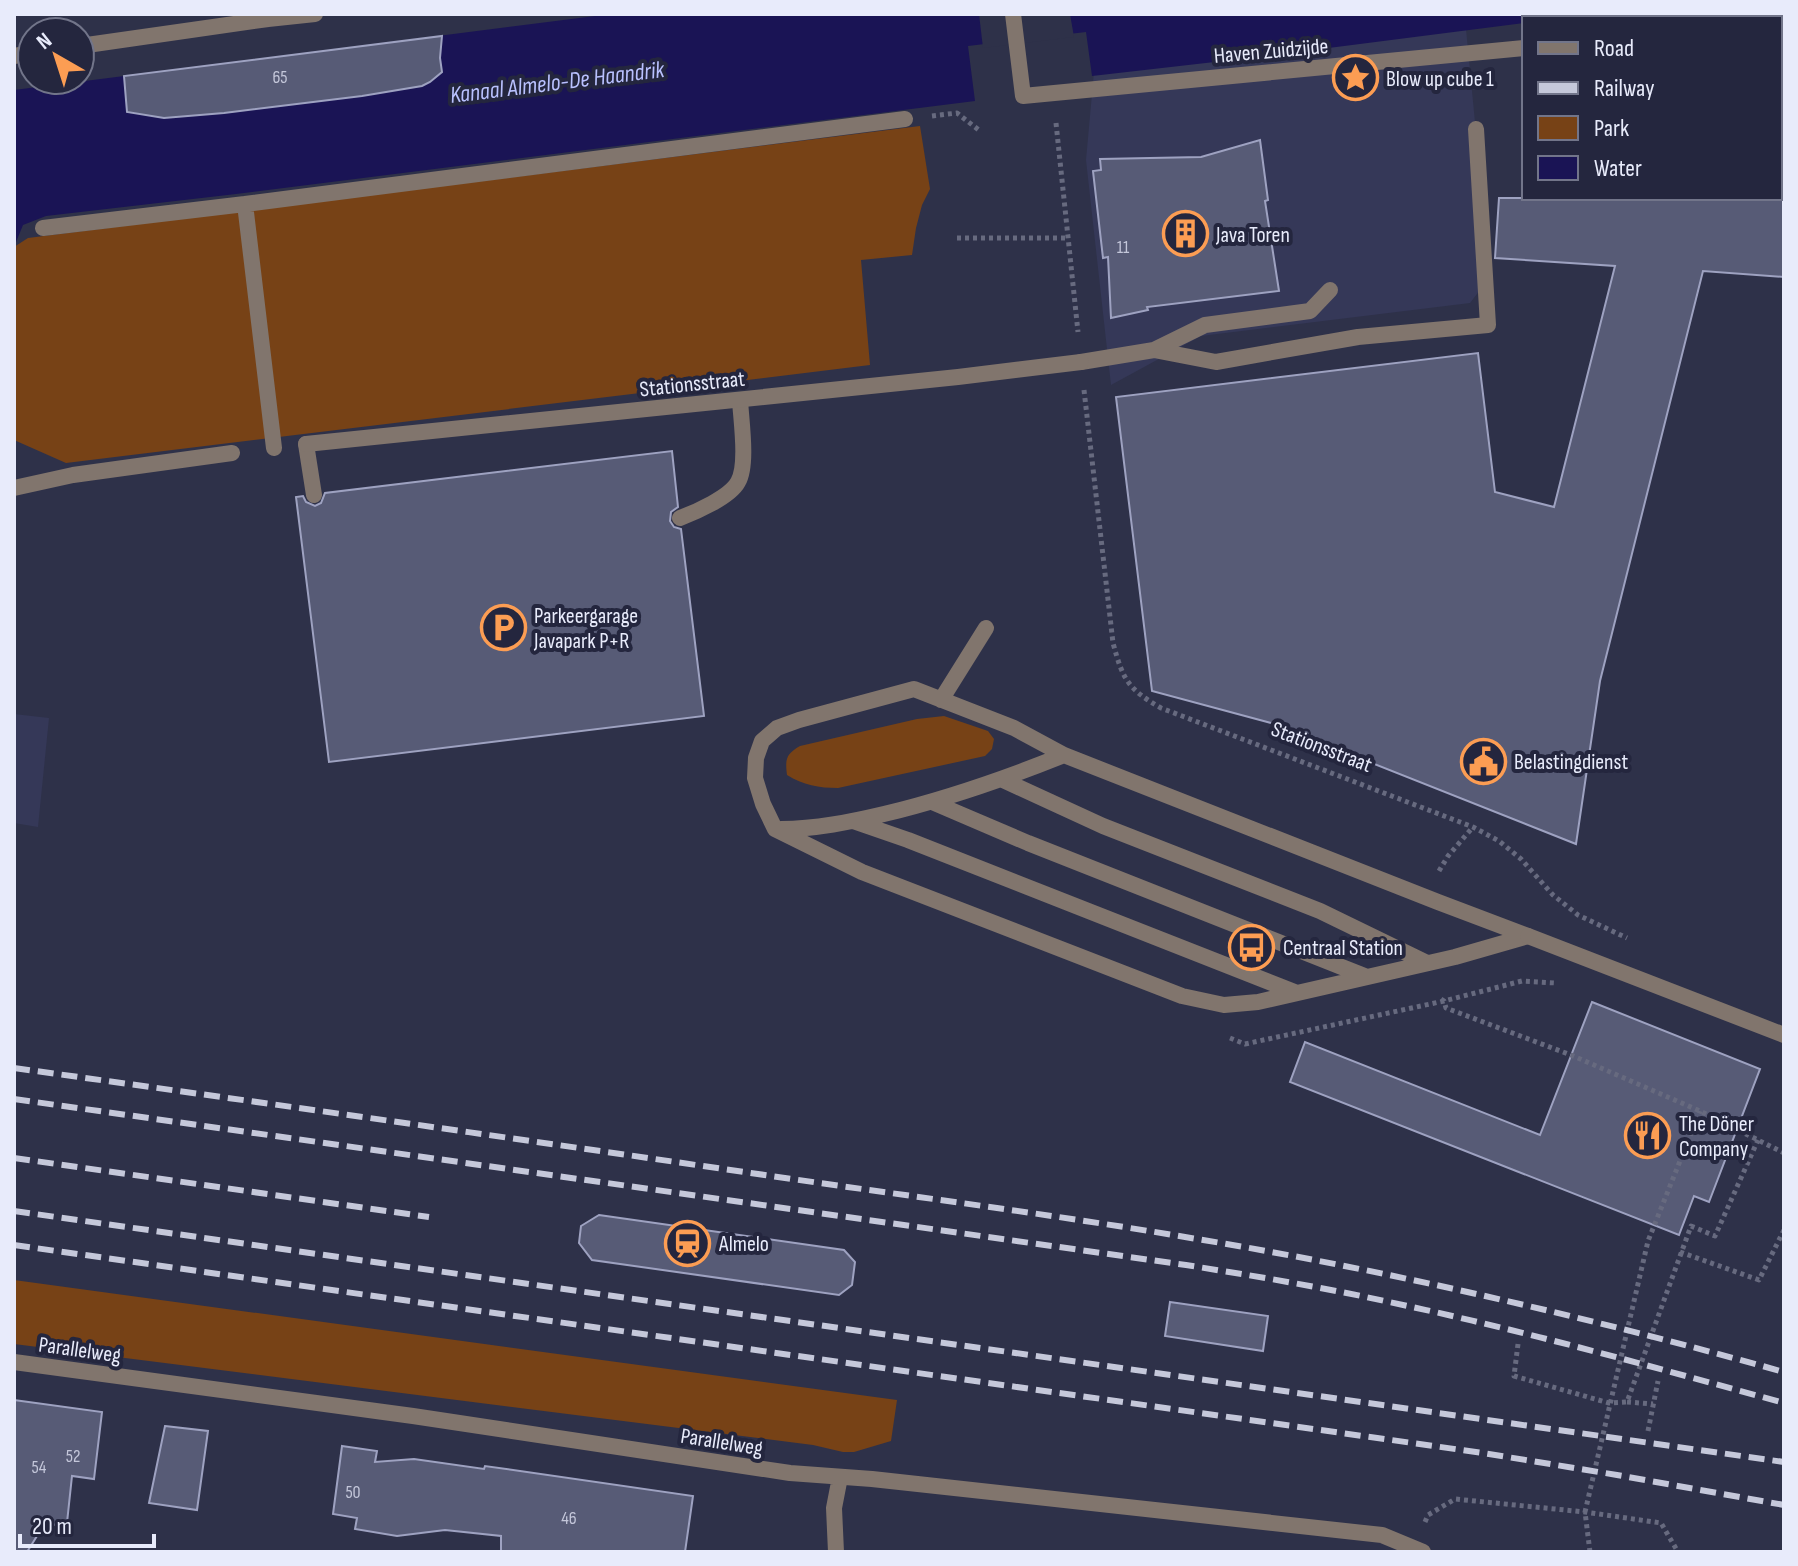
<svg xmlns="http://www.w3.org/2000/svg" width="1798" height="1566" font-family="'Sofia Sans Condensed',sans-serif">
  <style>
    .built { fill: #353858 }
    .green { fill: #774216 }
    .water { fill: #1a1455 }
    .pier { fill: #2e3149 }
    .building { fill: #575b76; stroke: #9ea2c1; stroke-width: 2 }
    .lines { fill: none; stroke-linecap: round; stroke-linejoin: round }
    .path { stroke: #676a7f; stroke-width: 5; stroke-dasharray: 4 4; stroke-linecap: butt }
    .lane { stroke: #81756d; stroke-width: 16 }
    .street { stroke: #81756d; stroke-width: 16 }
    .rail { stroke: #c5c8da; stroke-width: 6; stroke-dasharray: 16 8; stroke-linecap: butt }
    .labels { text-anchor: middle; stroke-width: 8; stroke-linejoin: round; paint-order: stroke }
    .number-label { font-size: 18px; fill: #c4c7da }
    .street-label { font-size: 22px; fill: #e8ebfb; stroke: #24263e }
    .poi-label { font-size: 22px; fill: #e8ebfb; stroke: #24263e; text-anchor: start }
    .water-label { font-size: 24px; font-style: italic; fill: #b9c1fe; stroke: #24263e }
  </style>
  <rect width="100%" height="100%" fill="#2e3149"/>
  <path class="built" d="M 1466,29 L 1490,277 L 1470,303 L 1201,336 L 1111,385 L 1086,160 L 1094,72 Z
    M 14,714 L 49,718 L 38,827 L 14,823 Z"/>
  <path class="green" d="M 920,126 L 930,189 L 922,205 L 916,228 L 912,255 L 861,260 L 870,365 L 66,463 L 14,440 L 14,247 L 28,238 Z
    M 944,716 L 988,731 L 994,739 L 992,749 L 985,756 L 838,788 C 819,788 803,785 787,775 C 785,759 786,754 800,746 L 917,719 Z
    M 14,1280 L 897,1400 L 891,1441 L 854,1452 L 843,1452 L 813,1445 L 14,1344 Z"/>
  <path class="water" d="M 611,14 L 965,14 L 966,15 L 1597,14 L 1567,18 L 1524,18 L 1524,23 L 1267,56 L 1092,76 L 1086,32 L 968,46 L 975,101 L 236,194 L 46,216 L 23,225 L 14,247 L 14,90 Z"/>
  <path class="pier" d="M 979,14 L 1070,14 L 1074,37 L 983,48 Z"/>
  <path class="building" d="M 442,36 L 440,58 L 442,72 L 430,82 L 422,86 L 362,96 L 224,113 L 164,118 L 127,112 L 124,76 Z
    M 1260,140 L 1268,200 L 1265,201 L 1279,291 L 1147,307 L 1148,310 L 1111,318 L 1108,257 L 1103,258 L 1093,171 L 1101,170 L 1100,159 L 1201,157 Z
    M 1499,198 L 1784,198 L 1784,277 L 1703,271 L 1600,681 L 1576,844 L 1271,723 L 1152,691 L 1116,397 L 1478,353 L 1495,492 L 1554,507 L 1615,266 L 1495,258 Z
    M 672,451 L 678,507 L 671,512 L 670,521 L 674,527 L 681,529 L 704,716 L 329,762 L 296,497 L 303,496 L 306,502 L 315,506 L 321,503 L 325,493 Z
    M 1592,1002 L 1760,1069 L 1709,1202 L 1694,1196 L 1679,1235 L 1290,1082 L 1305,1042 L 1540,1135 Z
    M 599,1215 L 844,1250 L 855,1262 L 852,1285 L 839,1295 L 592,1260 L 579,1243 L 581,1226 Z
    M 1170,1302 L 1268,1316 L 1263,1351 L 1165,1336 Z
    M 14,1400 L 102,1412 L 94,1479 L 72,1476 L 66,1532 L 47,1520 L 27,1552 L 14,1552 Z
    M 165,1426 L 208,1431 L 197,1510 L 149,1503 Z
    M 342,1446 L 377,1451 L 375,1462 L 414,1459 L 484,1469 L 485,1466 L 693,1496 L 685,1552 L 501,1552 L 501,1536 L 445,1530 L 397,1536 L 355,1529 L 357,1518 L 333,1514 Z"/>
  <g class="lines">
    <path class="path" d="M 932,116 L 957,113 L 980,131
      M 1056,123 L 1078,332
      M 957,238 L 1067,238
      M 1084,390 L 1113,643 C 1123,680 1128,689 1161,708 L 1473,827 L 1499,841 L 1521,859 L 1553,895 L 1578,915 L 1627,938
      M 1439,871 L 1448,856 L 1473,827
      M 1441,999 L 1444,1001 L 1522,981 L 1556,983
      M 1230,1038 L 1245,1044 L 1444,1001 L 1446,1008 L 1571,1055 L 1700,1111 L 1784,1153
      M 1680,1252 L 1759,1280 L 1784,1230
      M 1518,1344 L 1514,1376 L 1609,1403 L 1627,1402 L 1691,1226 L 1715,1236 L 1758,1140
      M 1627,1402 L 1653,1404
      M 1648,1431 L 1658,1381
      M 1425,1522 L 1428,1515 L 1455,1499 L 1585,1512 L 1661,1523 L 1678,1552
      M 1590,1552 L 1585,1512 L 1648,1241 L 1700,1111"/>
    <path class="lane" d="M 245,204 L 905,119
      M 43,228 L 245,204 L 274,448
      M 1154,350 L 1216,362 L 1358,337 L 1488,325 L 1476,129
      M 1081,362 L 1154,350 L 1205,325 L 1310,311 L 1330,290
      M 306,444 L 314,495
      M 14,488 L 73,475 L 232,453
      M 680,518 C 696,512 730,497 738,482 C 748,465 741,420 740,400
      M 914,689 L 1014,728 L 1064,755 L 1438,902 L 1528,936 L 1455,957 L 1258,1002 L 1224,1005 L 1182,996 L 862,872 L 775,829 L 763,804 L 755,778 L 756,758 L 762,741 L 777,728 L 799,720 Z
      M 941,700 L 986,628
      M 1003,780 L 1103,826 L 1320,911 L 1427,963
      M 932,802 L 1028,843 L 1367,977
      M 853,821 L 908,840 L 1297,993
      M 781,829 C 816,829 850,822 884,814 C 947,799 1004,779 1064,755"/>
    <path class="street" d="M 1013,14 L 1023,96 L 1524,48
      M 1780,24 L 1784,23
      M 80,46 L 268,19 L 315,14
      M 14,56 L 32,53
      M 306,444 L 958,377 L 1081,362
      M 1528,936 L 1784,1035
      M 14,1362 L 413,1416 L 790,1473 L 872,1479 L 1382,1535 L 1423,1552
      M 836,1552 L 834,1508 L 840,1477"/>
    <path class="rail" d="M 14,1068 C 273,1104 533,1141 792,1179 C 923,1198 1055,1215 1185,1237 C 1387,1270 1587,1317 1784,1372
      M 14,1099 L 1186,1265 C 1254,1276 1322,1287 1389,1302 C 1522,1330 1653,1367 1784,1403
      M 14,1158 L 429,1217
      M 14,1211 L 1784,1462
      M 14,1245 L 1483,1453 L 1617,1475 L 1784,1505"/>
  </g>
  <defs>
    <symbol id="sight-ring" viewBox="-11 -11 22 22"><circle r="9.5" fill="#24263e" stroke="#fc9d53" stroke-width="1.5"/><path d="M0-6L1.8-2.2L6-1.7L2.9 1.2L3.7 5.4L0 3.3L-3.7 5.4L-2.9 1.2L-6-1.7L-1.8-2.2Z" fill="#fc9d53"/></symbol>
    <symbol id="building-ring" viewBox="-11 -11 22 22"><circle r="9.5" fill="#24263e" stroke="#fc9d53" stroke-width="1.5"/><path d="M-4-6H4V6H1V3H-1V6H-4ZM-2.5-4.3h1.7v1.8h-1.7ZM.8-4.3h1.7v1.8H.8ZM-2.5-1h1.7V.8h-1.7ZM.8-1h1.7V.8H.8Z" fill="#fc9d53"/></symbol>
    <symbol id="parking-ring" viewBox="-11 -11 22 22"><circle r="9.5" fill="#24263e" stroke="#fc9d53" stroke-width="1.5"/><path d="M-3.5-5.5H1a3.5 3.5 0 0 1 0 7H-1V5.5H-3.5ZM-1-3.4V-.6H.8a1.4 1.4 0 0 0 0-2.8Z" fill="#fc9d53"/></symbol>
    <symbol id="civic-ring" viewBox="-11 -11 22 22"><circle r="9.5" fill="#24263e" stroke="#fc9d53" stroke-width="1.5"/><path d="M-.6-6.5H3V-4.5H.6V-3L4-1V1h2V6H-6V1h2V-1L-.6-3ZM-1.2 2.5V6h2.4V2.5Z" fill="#fc9d53"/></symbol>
    <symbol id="bus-ring" viewBox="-11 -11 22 22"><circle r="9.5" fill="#24263e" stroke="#fc9d53" stroke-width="1.5"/><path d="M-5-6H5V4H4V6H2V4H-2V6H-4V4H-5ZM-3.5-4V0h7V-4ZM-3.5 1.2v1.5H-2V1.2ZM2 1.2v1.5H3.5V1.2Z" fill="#fc9d53"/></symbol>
    <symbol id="restaurant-ring" viewBox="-11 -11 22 22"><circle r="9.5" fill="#24263e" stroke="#fc9d53" stroke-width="1.5"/><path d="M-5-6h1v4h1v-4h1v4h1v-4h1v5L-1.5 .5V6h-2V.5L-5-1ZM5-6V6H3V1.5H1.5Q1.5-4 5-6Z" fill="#fc9d53"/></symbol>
    <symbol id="station-ring" viewBox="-11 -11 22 22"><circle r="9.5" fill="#24263e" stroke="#fc9d53" stroke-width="1.5"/><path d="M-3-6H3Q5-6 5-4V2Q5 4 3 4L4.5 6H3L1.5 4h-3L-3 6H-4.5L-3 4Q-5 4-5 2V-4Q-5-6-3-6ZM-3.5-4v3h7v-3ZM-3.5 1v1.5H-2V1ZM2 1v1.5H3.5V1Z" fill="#fc9d53"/></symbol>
  </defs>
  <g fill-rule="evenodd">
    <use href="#sight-ring" x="1330" y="52" width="51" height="51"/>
    <use href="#building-ring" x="1160" y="208" width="51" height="51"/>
    <use href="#parking-ring" x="478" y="602" width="51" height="51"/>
    <use href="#civic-ring" x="1458" y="736" width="51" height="51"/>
    <use href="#bus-ring" x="1226" y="922" width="51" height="51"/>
    <use href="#restaurant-ring" x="1622" y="1110" width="51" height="51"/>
    <use href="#station-ring" x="662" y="1218" width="51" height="51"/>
  </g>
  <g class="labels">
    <g class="number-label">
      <text x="280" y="83">65</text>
      <text x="1123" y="253">11</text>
      <text x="73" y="1462">52</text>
      <text x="39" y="1473">54</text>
      <text x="353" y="1498">50</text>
      <text x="569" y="1524">46</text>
    </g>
    <g class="street-label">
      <text transform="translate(1271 50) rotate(-5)" y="8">Haven Zuidzijde</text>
      <text transform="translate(692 383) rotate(-6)" y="8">Stationsstraat</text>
      <text transform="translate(1322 746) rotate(21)" y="8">Stationsstraat</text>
      <text transform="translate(80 1349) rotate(8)" y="8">Parallelweg</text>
      <text transform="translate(722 1441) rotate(9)" y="8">Parallelweg</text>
    </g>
    <g class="poi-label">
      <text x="1386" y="86">Blow up cube 1</text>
      <text x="1216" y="242">Java Toren</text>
      <text x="534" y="623">Parkeergarage<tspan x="534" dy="25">Javapark P+R</tspan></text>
      <text x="1514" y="769">Belastingdienst</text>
      <text x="1283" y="955">Centraal Station</text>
      <text x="1679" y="1131">The Döner<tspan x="1679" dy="25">Company</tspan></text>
      <text x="719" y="1251">Almelo</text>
    </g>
    <g class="water-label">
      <text transform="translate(557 82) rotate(-7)" y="8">Kanaal Almelo-De Haandrik</text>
    </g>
  </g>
  <rect width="1798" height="1566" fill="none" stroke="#e8ebfb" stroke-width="32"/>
  <rect x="1522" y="16" width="260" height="184" fill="#24263e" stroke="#72758a" stroke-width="2"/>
  <rect x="1538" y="42" width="40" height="12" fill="#81756d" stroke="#72758a" stroke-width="2"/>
  <text x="1594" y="56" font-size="24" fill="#e8ebfb">Road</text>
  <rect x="1538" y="82" width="40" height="12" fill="#c5c8da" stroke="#72758a" stroke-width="2"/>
  <text x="1594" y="96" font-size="24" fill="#e8ebfb">Railway</text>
  <rect x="1538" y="116" width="40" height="24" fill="#774216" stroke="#72758a" stroke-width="2"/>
  <text x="1594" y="136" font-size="24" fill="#e8ebfb">Park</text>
  <rect x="1538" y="156" width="40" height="24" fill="#1a1455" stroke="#72758a" stroke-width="2"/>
  <text x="1594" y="176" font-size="24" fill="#e8ebfb">Water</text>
  <g transform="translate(56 56) rotate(321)"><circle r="38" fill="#24263e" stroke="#72758a" stroke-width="2"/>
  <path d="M0-6L14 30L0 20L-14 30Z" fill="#fc9d53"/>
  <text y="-12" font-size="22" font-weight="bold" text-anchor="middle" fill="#e8ebfb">N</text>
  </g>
  <path d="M20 1534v12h134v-12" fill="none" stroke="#e8ebfb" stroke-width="4"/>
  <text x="32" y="1534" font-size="24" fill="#e8ebfb" stroke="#24263e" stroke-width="6" paint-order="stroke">20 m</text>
</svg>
